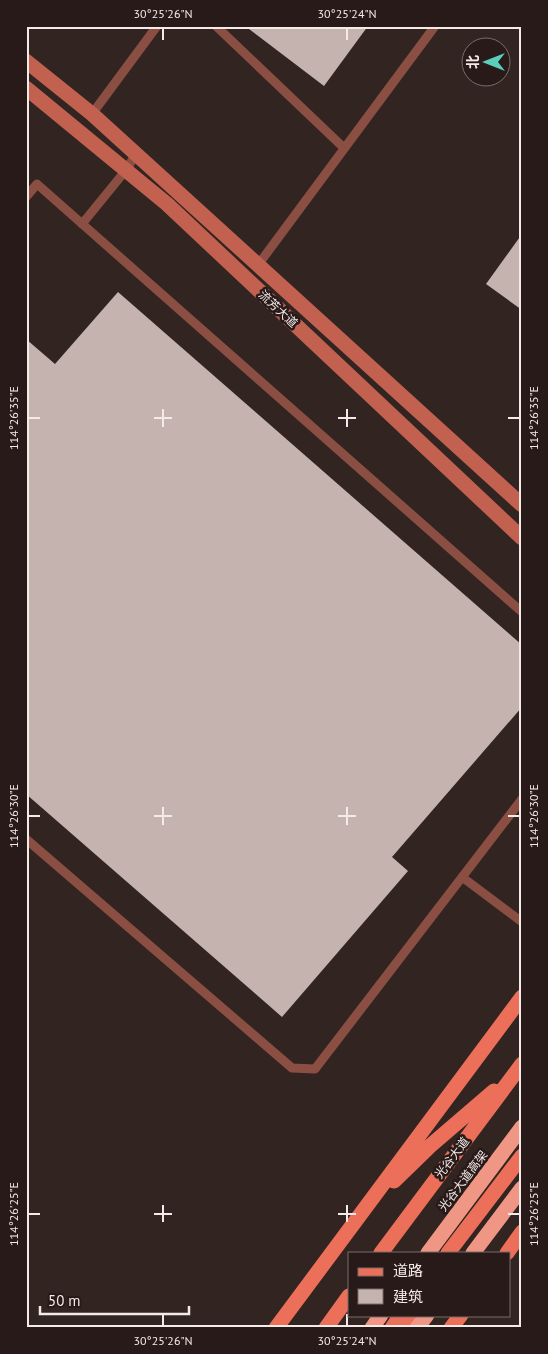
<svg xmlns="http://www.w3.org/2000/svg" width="548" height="1354" font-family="'PT Sans','Noto Sans SC',sans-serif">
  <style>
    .building { fill: #c5b3af }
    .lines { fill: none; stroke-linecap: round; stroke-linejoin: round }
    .lane { stroke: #8b4e43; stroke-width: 9 }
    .secondary { stroke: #c26150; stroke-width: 15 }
    .primary { stroke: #ec6f59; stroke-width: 15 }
    .highway { stroke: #f09684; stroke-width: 15 }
    .ticks { fill: none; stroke: #f4eae8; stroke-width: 2 }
    .labels { text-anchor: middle; stroke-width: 5; stroke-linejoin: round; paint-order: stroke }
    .street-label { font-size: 12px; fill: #f4eae8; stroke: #271a18 }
    .neatline { fill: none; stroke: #f4eae8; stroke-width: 2 }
    .ticks-label { font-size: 12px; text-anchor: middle; fill: #f4eae8 }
  </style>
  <rect width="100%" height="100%" fill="#312421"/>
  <path class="building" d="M 245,26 L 368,26 L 324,86 Z
    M 522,234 L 522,310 L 486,284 Z
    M 118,292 L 522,645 L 522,707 L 392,857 L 408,871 L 282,1017 L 26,794 L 26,339 L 55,364 Z"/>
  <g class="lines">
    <path class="lane" d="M 216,26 L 344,148
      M 92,114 L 157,26
      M 26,197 L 37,184 L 522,612
      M 82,224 L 126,170 L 136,154
      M 258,265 L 435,26
      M 26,839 L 292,1068 L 315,1069 L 522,799
      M 462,877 L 522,922"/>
    <path class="secondary" d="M 26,61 L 92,114 L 522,505
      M 26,88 L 167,204 L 522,538"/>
    <path class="primary" d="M 394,1181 L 430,1146 L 494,1091
      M 381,1253 L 522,1064
      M 448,1253 L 522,1156
      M 507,1253 L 522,1232
      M 276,1328 L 522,997
      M 326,1328 L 349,1296
      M 392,1328 L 401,1315
      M 409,1328 L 416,1315
      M 451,1328 L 461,1315"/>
    <path class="highway" d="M 428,1253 L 522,1127
      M 473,1253 L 522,1188
      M 372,1328 L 381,1315
      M 417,1328 L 427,1315"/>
  </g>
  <path class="ticks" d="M 163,28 L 163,40M 347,28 L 347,40M 163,409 L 163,427M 347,409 L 347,427M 28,418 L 40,418M 154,418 L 172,418M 338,418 L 356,418M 508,418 L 520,418M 163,807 L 163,825M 347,807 L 347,825M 28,816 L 40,816M 154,816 L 172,816M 338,816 L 356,816M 508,816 L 520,816M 163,1205 L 163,1222M 347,1205 L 347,1222M 28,1214 L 40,1214M 154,1214 L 172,1214M 338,1214 L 356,1214M 508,1214 L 520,1214M 163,1314 L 163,1326M 347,1314 L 347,1326"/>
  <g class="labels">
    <g class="street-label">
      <text transform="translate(278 309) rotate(43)" y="4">流芳大道</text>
      <text transform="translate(452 1158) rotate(-53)" y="4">光谷大道</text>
      <text transform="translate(463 1181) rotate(-53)" y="4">光谷大道高架</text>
    </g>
  </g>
  <rect width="548" height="1354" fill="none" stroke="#271a18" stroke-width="55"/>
  <rect x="348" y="1252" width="162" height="65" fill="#271a18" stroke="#796d6b"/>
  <rect x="358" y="1268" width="25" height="8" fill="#ec6f59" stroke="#796d6b"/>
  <text x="393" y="1276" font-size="15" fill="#f4eae8">道路</text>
  <rect x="358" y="1289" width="25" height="15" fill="#c5b3af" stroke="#796d6b"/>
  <text x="393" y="1302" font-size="15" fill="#f4eae8">建筑</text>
  <g transform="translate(486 62) rotate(270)"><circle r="24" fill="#271a18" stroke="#796d6b"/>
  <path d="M0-4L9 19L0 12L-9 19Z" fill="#5bcebc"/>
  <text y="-8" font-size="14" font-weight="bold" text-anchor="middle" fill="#f4eae8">北</text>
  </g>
  <path d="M40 1306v8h149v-8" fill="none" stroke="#f4eae8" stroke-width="2.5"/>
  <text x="48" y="1306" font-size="15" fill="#f4eae8" stroke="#271a18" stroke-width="4" paint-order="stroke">50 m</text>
  <rect x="28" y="28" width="492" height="1298" class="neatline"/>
  <g class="ticks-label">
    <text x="163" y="18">30°25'26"N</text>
    <text x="347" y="18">30°25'24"N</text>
    <text transform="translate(534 418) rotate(-90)" y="4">114°26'35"E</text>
    <text transform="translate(14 418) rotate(-90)" y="4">114°26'35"E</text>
    <text transform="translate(14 816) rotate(-90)" y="4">114°26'30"E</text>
    <text transform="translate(534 816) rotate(-90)" y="4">114°26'30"E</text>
    <text transform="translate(14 1214) rotate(-90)" y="4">114°26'25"E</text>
    <text transform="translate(534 1214) rotate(-90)" y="4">114°26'25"E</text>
    <text x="163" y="1345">30°25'26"N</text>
    <text x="347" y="1345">30°25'24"N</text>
  </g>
</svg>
